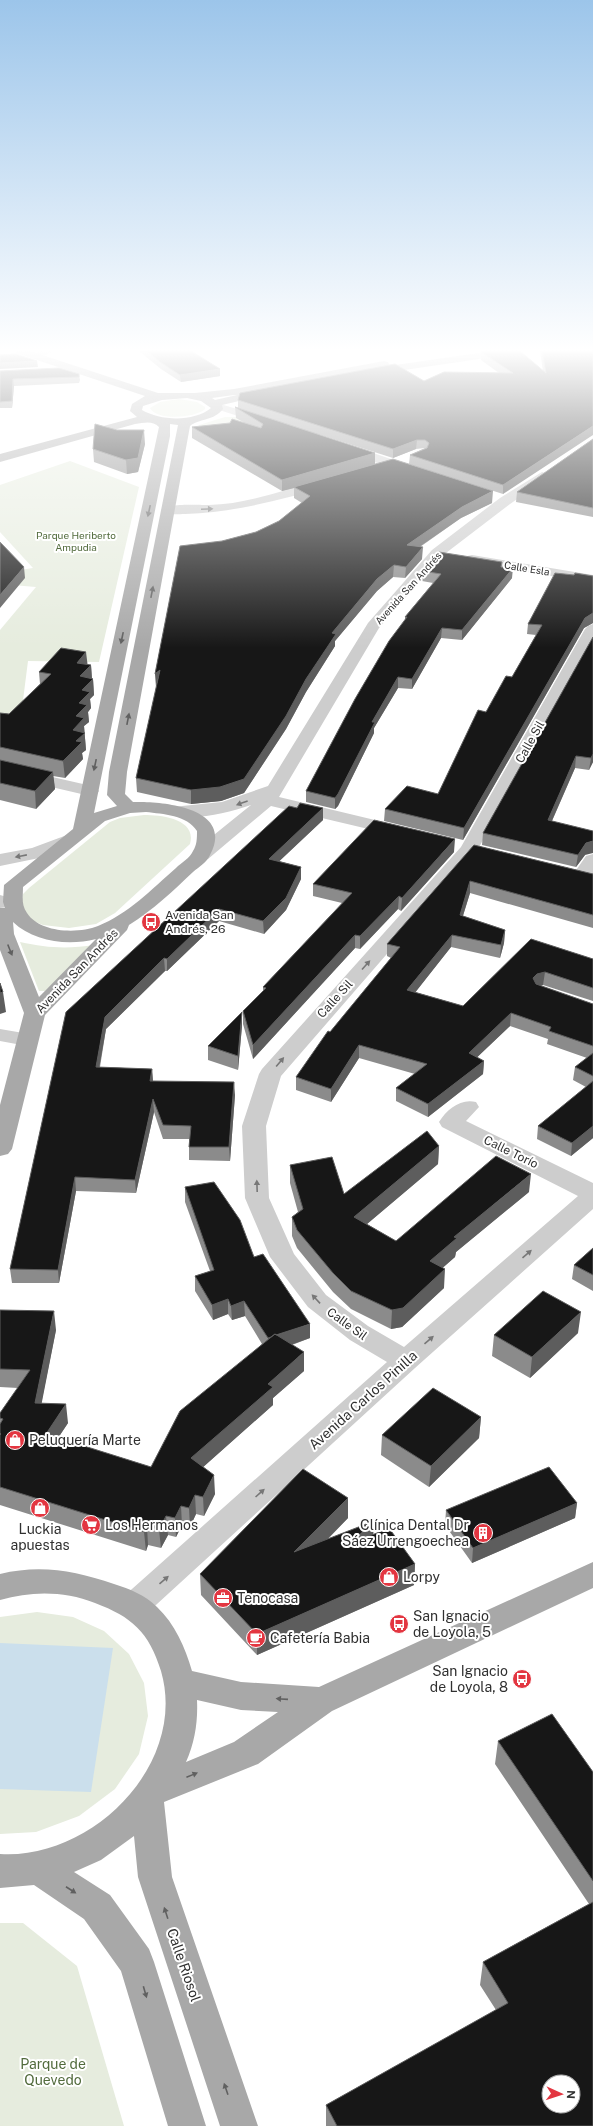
<svg xmlns="http://www.w3.org/2000/svg" width="593" height="2126" font-family="'Public Sans',sans-serif">
  <style>
    .green { fill: #e6ecde }
    .water { fill: #cbdfec }
    .lines { fill: none; stroke-linecap: round; stroke-linejoin: round }
    .minor { fill: #cdcdcd; fill-rule: evenodd }
    .major { fill: #a8a8a8; fill-rule: evenodd }
    .wall { fill: #8b8b8b }
    .shaded-wall { fill: #5d5d5d }
    .building { fill: #171717; stroke: #5d5d5d; fill-rule: evenodd }
    .oneway { fill: #777 }
    .oneway2 { fill: #606060 }
    .labels { text-anchor: middle; stroke-width: 4; stroke-linejoin: round; paint-order: stroke }
    .far-park-label { font-size: 10px; fill: #526b3d; stroke: #fff }
    .far-street-label { font-size: 10px; fill: #303030; stroke: #fff }
    .street-label { font-size: 12px; fill: #303030; stroke: #fff }
    .poi-label { font-size: 12px; fill: #303030; stroke: #fff; text-anchor: start }
    .near-street-label { font-size: 14px; fill: #303030; stroke: #fff }
    .near-poi-label { font-size: 14px; fill: #303030; stroke: #fff; text-anchor: start }
    .near-park-label { font-size: 14px; fill: #526b3d; stroke: #fff }
  </style>
  <rect width="100%" height="100%" fill="#fff"/>
  <path class="green" d="M 179,399 L 197,402 L 205,407 L 205,409 C 195,418 157,421 150,408 L 160,402 Z
    M 225,417 L 240,417 L 244,423 L 195,434 L 199,425 Z
    M 70,461 L 139,487 L 99,662 L 28,661 L 21,716 L 0,723 L 0,630 L 36,587 L 0,584 L 0,573 L 33,568 L 0,532 L 0,485 Z
    M 144,815 C 162,815 197,819 190,844 L 115,913 L 96,924 L 69,928 L 43,925 L 33,921 L 20,909 L 23,894 L 29,888 L 110,822 L 120,818 Z
    M 20,942 C 47,948 67,949 95,945 L 45,991 L 39,991 Z
    M 37,1612 L 73,1617 L 104,1631 L 129,1654 L 144,1683 L 148,1716 L 139,1754 L 115,1789 L 79,1816 L 36,1832 L 0,1834 L 0,1617 Z
    M 0,1923 L 23,1923 L 77,1966 L 124,2126 L 0,2126 Z"/>
  <path class="water" d="M 0,1643 L 113,1648 L 91,1792 L 0,1789 Z"/>
  <g class="lines">
    <path class="minor" d="M 40,351 L 54,351 L 40,358 L 32,358 L 31,356 Z
      M 217,403 L 267,418 L 269,420 L 263,424 L 213,408 L 211,406 Z
      M 347,444 L 417,468 L 419,471 L 417,474 L 409,474 L 343,451 L 341,448 L 343,445 Z
      M 542,472 L 546,473 L 548,476 L 546,479 L 510,504 L 442,556 L 379,628 L 279,797 L 404,827 L 407,831 L 404,835 L 398,836 L 271,806 L 208,859 L 201,861 L 194,859 L 192,855 L 194,851 L 251,805 C 227,813 197,821 172,815 L 169,811 L 172,807 L 222,802 L 268,786 L 368,623 L 432,550 L 500,498 Z
      M 323,480 L 329,484 L 328,487 C 278,500 237,512 185,514 C 178,514 166,516 161,510 C 166,503 200,505 209,505 C 248,504 286,489 323,480 Z
      M 472,555 L 593,575 L 593,583 L 467,562 L 465,559 L 467,556 Z
      M 593,624 L 593,643 L 478,849 L 281,1076 L 266,1126 L 269,1198 L 294,1254 L 326,1295 L 368,1326 L 404,1347 L 578,1196 L 442,1127 L 439,1122 C 447,1109 461,1098 476,1102 L 479,1107 L 466,1121 L 593,1183 L 593,1209 L 415,1368 L 145,1615 L 134,1619 L 123,1615 L 119,1606 L 123,1597 L 387,1362 L 350,1340 L 308,1307 L 270,1257 L 245,1198 L 242,1126 L 259,1074 L 262,1069 L 461,847 L 585,629 L 588,626 Z
      M 0,765 L 96,787 L 99,791 L 96,795 L 90,796 L 0,775 Z
      M 67,835 L 74,837 L 76,841 L 74,845 L 44,857 L 0,866 L 0,854 L 32,848 Z
      M 593,854 L 593,874 L 589,880 L 582,882 L 575,880 L 572,876 L 586,856 Z
      M 0,895 L 7,897 L 12,903 L 9,907 L 0,908 Z
      M 0,1029 L 35,1035 L 38,1040 L 35,1045 L 27,1046 L 0,1041 Z"/>
    <path class="major" d="M 15,351 L 30,351 L 158,393 L 195,393 L 234,389 L 384,361 L 388,362 L 389,364 L 388,366 L 493,351 L 518,351 L 513,354 L 370,375 L 366,374 L 365,371 L 272,388 L 275,391 L 273,393 L 222,405 L 223,409 C 214,421 200,418 190,426 L 127,772 L 125,794 L 133,802 C 164,801 235,808 210,855 C 207,862 199,867 193,872 C 173,891 153,910 129,925 L 127,930 L 45,1015 L 12,1149 L 8,1154 L 0,1156 L 0,1105 L 24,1013 L 0,950 L 0,908 L 5,908 L 3,902 L 4,885 L 73,829 L 159,427 C 152,420 144,423 135,424 L 0,462 L 0,454 L 137,417 L 130,411 L 132,404 L 145,396 L 16,353 ZM 237,395 L 215,400 L 212,398 L 234,395 ZM 187,398 L 201,401 L 211,408 C 194,422 161,421 142,410 L 143,406 L 162,400 ZM 170,424 L 178,425 L 109,772 L 107,795 L 117,806 L 94,813 L 170,436 ZM 146,812 C 163,814 187,815 197,831 C 197,838 197,845 193,851 C 190,858 181,863 176,868 C 152,889 128,914 98,926 C 78,934 40,933 27,913 C 21,905 23,896 23,887 L 105,821 L 130,813 ZM 13,922 C 34,942 68,946 96,939 L 39,997 L 14,934 Z
      M 593,1562 L 593,1588 L 332,1711 L 258,1764 L 164,1802 L 172,1877 L 258,2126 L 220,2126 L 138,1877 L 134,1836 L 101,1860 L 74,1872 L 110,1895 L 149,1949 L 154,1962 L 206,2126 L 168,2126 L 121,1971 L 84,1919 L 34,1885 L 0,1888 L 0,1854 C 92,1860 188,1764 161,1671 C 149,1632 132,1617 95,1603 C 64,1591 32,1591 0,1600 L 0,1574 C 41,1564 75,1571 114,1584 C 130,1589 145,1595 157,1607 C 175,1624 185,1647 192,1671 L 241,1682 L 319,1687 ZM 197,1700 L 241,1710 L 278,1712 L 234,1742 L 186,1762 C 195,1742 198,1721 197,1700 Z"/>
  </g>
  <path class="wall" d="M 139,351 L 191,351 L 220,369 L 220,376 L 181,382 L 161,369 Z
    M 540,351 L 593,351 L 503,494 L 409,464 L 410,455 L 425,448 L 416,449 L 393,458 L 318,434 L 375,464 L 492,503 L 461,518 L 420,547 L 422,559 L 405,578 L 393,577 L 377,591 L 335,641 L 335,646 L 306,692 L 286,729 L 244,793 L 221,801 L 191,804 L 137,792 L 136,778 L 222,541 L 256,532 L 279,521 L 302,503 L 294,498 L 294,488 L 282,491 L 192,438 L 192,427 L 243,422 L 236,418 L 235,407 L 238,408 L 238,400 L 424,381 L 499,373 L 481,360 L 481,352 L 543,371 Z
    M 0,371 L 79,374 L 80,380 L 79,383 L 14,386 L 12,408 L 0,408 Z
    M 117,430 L 145,444 L 138,472 L 127,474 L 94,462 L 93,449 Z
    M 593,439 L 593,517 L 516,502 L 517,492 Z
    M 502,562 L 501,567 L 512,578 L 462,640 L 441,638 L 412,689 L 398,688 L 374,728 L 374,733 L 338,806 L 335,809 L 306,802 L 306,791 L 405,621 L 405,617 L 433,583 L 422,581 L 422,571 Z
    M 574,575 L 593,576 L 593,623 L 584,628 L 463,840 L 384,821 L 385,809 L 438,794 L 486,712 L 512,677 L 536,635 L 527,634 L 528,624 Z
    M 593,637 L 593,762 L 589,770 L 575,768 L 552,821 L 585,855 L 576,867 L 482,845 L 483,833 Z
    M 87,665 L 91,665 L 92,678 L 93,679 L 94,695 L 90,699 L 91,708 L 88,712 L 89,722 L 84,726 L 86,750 L 82,753 L 83,759 L 65,778 L 53,776 L 55,789 L 36,809 L 0,800 L 0,713 L 9,714 L 40,684 L 39,672 Z
    M 297,808 L 323,820 L 279,861 L 301,867 L 301,879 L 286,910 L 264,934 L 219,921 L 167,971 L 165,971 L 106,1029 L 100,1067 L 152,1069 L 153,1081 L 235,1095 L 230,1161 L 189,1160 L 189,1139 L 163,1139 L 154,1112 L 136,1193 L 76,1191 L 59,1283 L 12,1283 L 10,1269 L 66,1012 Z
    M 474,845 L 593,874 L 593,928 L 470,893 L 463,916 L 505,930 L 504,943 L 500,958 L 451,947 L 415,992 L 463,1006 L 531,939 L 593,959 L 593,1001 L 543,985 L 540,986 L 593,1004 L 593,1138 L 571,1156 L 537,1139 L 538,1126 L 586,1087 L 573,1080 L 575,1067 L 587,1058 L 547,1044 L 548,1039 L 510,1026 L 477,1057 L 484,1061 L 483,1074 L 428,1117 L 396,1101 L 396,1088 L 415,1074 L 359,1058 L 331,1102 L 296,1090 L 296,1077 L 330,1032 L 391,958 L 387,956 L 387,944 Z
    M 454,852 L 401,911 L 398,909 L 360,949 L 355,948 L 253,1059 L 243,1024 L 243,1011 L 263,991 L 263,987 L 342,903 L 313,896 L 313,884 Z
    M 242,1026 L 238,1070 L 208,1060 L 208,1046 Z
    M 439,1146 L 438,1164 L 367,1224 L 396,1241 L 529,1192 L 456,1252 L 455,1257 L 442,1268 L 444,1288 L 402,1327 L 391,1329 L 351,1309 L 333,1292 L 297,1248 L 292,1236 L 292,1217 L 298,1212 L 290,1183 L 290,1165 L 344,1194 Z
    M 185,1187 L 254,1257 L 310,1338 L 292,1345 L 304,1371 L 273,1398 L 273,1405 L 203,1467 L 215,1494 L 204,1516 L 196,1514 L 190,1527 L 182,1525 L 176,1537 L 168,1535 L 161,1548 L 148,1545 L 146,1551 L 0,1505 L 0,1413 L 18,1388 L 0,1387 L 0,1310 L 56,1330 L 41,1404 L 68,1423 L 58,1438 L 151,1467 L 262,1344 L 245,1316 L 232,1320 L 228,1314 L 213,1320 L 195,1291 L 195,1276 L 210,1271 L 185,1202 Z
    M 593,1248 L 593,1291 L 572,1279 L 574,1265 Z
    M 578,1333 L 530,1378 L 492,1356 L 494,1335 Z
    M 481,1417 L 479,1438 L 429,1487 L 381,1455 L 382,1435 Z
    M 348,1498 L 348,1518 L 328,1539 L 373,1534 L 415,1564 L 414,1585 L 257,1655 L 201,1595 L 200,1574 Z
    M 577,1503 L 575,1518 L 472,1563 L 445,1525 L 446,1510 Z
    M 498,1741 L 593,1772 L 593,2126 L 326,2126 L 326,2105 L 496,2010 L 480,1985 L 483,1962 L 589,1904 L 495,1764 Z"/>
  <path class="shaded-wall" d="M 37,361 L 38,367 L 0,369 L 0,363 Z
    M 220,369 L 220,376 L 181,382 L 180,375 Z
    M 13,379 L 14,386 L 12,408 L 12,401 Z
    M 593,426 L 593,435 L 503,494 L 503,485 Z
    M 144,430 L 145,444 L 138,472 L 127,474 L 126,460 Z
    M 417,440 L 416,449 L 393,458 L 393,449 Z
    M 375,453 L 375,464 L 294,487 L 294,488 L 282,491 L 282,480 Z
    M 493,491 L 492,503 L 461,518 L 406,556 L 407,545 L 462,507 Z
    M 423,547 L 422,559 L 405,578 L 406,567 Z
    M 394,565 L 393,577 L 377,591 L 335,641 L 335,646 L 306,692 L 286,729 L 244,793 L 221,801 L 191,804 L 191,790 L 306,679 L 332,633 L 377,579 Z
    M 24,567 L 25,578 L 0,608 L 0,595 Z
    M 513,568 L 512,578 L 462,640 L 462,630 Z
    M 593,613 L 593,623 L 584,628 L 463,840 L 464,828 L 585,618 Z
    M 442,628 L 441,638 L 412,689 L 412,679 Z
    M 86,652 L 88,668 L 91,665 L 92,680 L 93,679 L 94,695 L 90,699 L 91,708 L 88,712 L 89,722 L 84,726 L 86,750 L 82,753 L 83,759 L 65,778 L 63,761 L 73,730 L 76,716 L 77,663 Z
    M 160,670 L 156,687 L 155,674 Z
    M 398,677 L 398,688 L 374,728 L 374,733 L 338,806 L 335,809 L 335,798 L 372,722 Z
    M 593,754 L 593,762 L 589,770 L 591,758 Z
    M 576,756 L 575,768 L 547,832 L 548,820 Z
    M 53,772 L 55,789 L 36,809 L 35,791 Z
    M 323,808 L 323,820 L 269,871 L 269,859 Z
    M 455,839 L 454,852 L 401,911 L 402,898 Z
    M 593,841 L 593,853 L 585,855 L 576,867 L 578,855 L 586,843 Z
    M 301,867 L 301,879 L 286,910 L 264,934 L 263,921 Z
    M 470,881 L 470,893 L 459,928 L 460,915 Z
    M 399,896 L 398,909 L 360,949 L 360,936 Z
    M 219,909 L 219,921 L 167,971 L 167,959 Z
    M 505,930 L 504,943 L 500,958 L 501,945 Z
    M 355,935 L 355,948 L 253,1059 L 253,1045 Z
    M 452,935 L 451,947 L 407,1003 L 407,990 Z
    M 164,958 L 165,971 L 106,1029 L 97,1080 L 96,1067 L 105,1017 Z
    M 545,972 L 543,985 L 536,987 L 533,978 L 537,974 Z
    M 3,992 L 6,1012 L 0,1014 L 0,993 Z
    M 242,1012 L 242,1026 L 238,1070 L 238,1056 Z
    M 511,1013 L 510,1026 L 468,1066 L 469,1053 Z
    M 359,1045 L 359,1058 L 331,1102 L 331,1089 Z
    M 484,1061 L 483,1074 L 428,1117 L 428,1104 Z
    M 152,1069 L 153,1082 L 150,1081 Z
    M 234,1082 L 235,1095 L 230,1161 L 229,1147 Z
    M 153,1099 L 154,1112 L 136,1193 L 135,1180 Z
    M 593,1126 L 593,1138 L 571,1156 L 572,1143 Z
    M 439,1146 L 438,1164 L 354,1235 L 354,1217 Z
    M 531,1174 L 529,1192 L 456,1252 L 455,1257 L 429,1280 L 430,1261 L 454,1237 Z
    M 75,1177 L 76,1191 L 59,1283 L 58,1270 Z
    M 445,1269 L 444,1288 L 402,1327 L 391,1329 L 392,1310 Z
    M 228,1299 L 228,1314 L 213,1320 L 212,1305 Z
    M 244,1301 L 245,1316 L 232,1320 L 231,1306 Z
    M 54,1311 L 56,1330 L 38,1422 L 35,1403 Z
    M 581,1312 L 578,1333 L 530,1378 L 532,1357 Z
    M 310,1324 L 310,1338 L 268,1353 L 268,1338 Z
    M 304,1352 L 304,1371 L 273,1398 L 273,1405 L 192,1477 L 191,1458 L 268,1384 Z
    M 66,1404 L 68,1423 L 48,1453 L 46,1434 Z
    M 481,1417 L 479,1438 L 429,1487 L 431,1466 Z
    M 214,1475 L 215,1494 L 204,1516 L 203,1497 Z
    M 195,1495 L 196,1514 L 190,1527 L 189,1508 Z
    M 348,1498 L 348,1518 L 294,1573 L 294,1552 Z
    M 577,1503 L 575,1518 L 472,1563 L 473,1548 Z
    M 181,1506 L 182,1525 L 176,1537 L 175,1518 Z
    M 166,1516 L 168,1535 L 161,1548 L 159,1530 Z
    M 374,1521 L 373,1542 L 350,1544 Z
    M 147,1526 L 148,1545 L 146,1551 L 144,1532 Z
    M 415,1564 L 414,1585 L 257,1655 L 257,1634 Z"/>
  <path class="building" d="M 147,351 L 191,351 L 220,369 L 180,375 L 160,362 Z
    M 489,351 L 520,351 L 546,373 L 542,351 L 593,351 L 593,426 L 503,485 L 410,455 L 427,448 L 429,443 L 425,440 L 417,440 L 393,449 L 238,400 L 240,393 L 395,364 L 424,381 L 444,372 L 513,373 L 481,352 Z
    M 16,354 L 37,361 L 0,363 L 0,355 Z
    M 59,368 L 79,374 L 79,377 L 13,379 L 12,401 L 0,402 L 0,371 Z
    M 235,407 L 375,453 L 282,480 L 192,427 L 230,423 L 232,419 L 261,428 L 263,424 Z
    M 95,424 L 117,430 L 144,430 L 138,458 L 126,460 L 93,449 Z
    M 593,439 L 593,508 L 517,492 Z
    M 393,459 L 493,491 L 462,507 L 407,545 L 423,547 L 406,567 L 394,565 L 377,579 L 332,633 L 336,634 L 306,679 L 286,716 L 244,779 L 220,787 L 191,790 L 136,778 L 160,670 L 155,674 L 180,546 L 222,541 L 256,532 L 279,521 L 310,496 L 294,487 Z
    M 0,542 L 24,567 L 0,595 Z
    M 439,552 L 502,562 L 501,567 L 513,568 L 462,630 L 442,628 L 412,679 L 398,677 L 372,722 L 375,722 L 338,794 L 335,798 L 306,791 L 355,699 L 389,641 L 407,617 L 405,617 L 441,574 L 422,571 Z
    M 555,573 L 574,575 L 575,573 L 593,576 L 593,613 L 585,618 L 464,828 L 385,809 L 407,786 L 438,794 L 478,710 L 486,712 L 506,676 L 512,677 L 542,625 L 528,624 Z
    M 593,637 L 593,754 L 591,758 L 576,756 L 548,820 L 593,831 L 593,841 L 586,843 L 578,855 L 483,833 Z
    M 61,648 L 86,652 L 77,663 L 91,665 L 80,676 L 93,679 L 82,690 L 90,692 L 79,703 L 87,705 L 76,716 L 84,718 L 73,730 L 85,733 L 76,741 L 82,742 L 63,761 L 0,747 L 0,713 L 9,714 L 51,674 L 39,672 Z
    M 0,760 L 53,772 L 35,791 L 0,783 Z
    M 300,803 L 323,808 L 269,859 L 301,867 L 286,898 L 263,921 L 219,909 L 167,959 L 164,958 L 105,1017 L 96,1067 L 152,1069 L 150,1081 L 234,1082 L 229,1147 L 189,1147 L 191,1126 L 163,1125 L 153,1099 L 135,1180 L 75,1177 L 58,1270 L 10,1269 L 66,1012 L 289,806 L 297,808 Z
    M 374,820 L 455,839 L 402,898 L 399,896 L 360,936 L 355,935 L 253,1045 L 243,1011 L 266,988 L 263,987 L 352,893 L 313,884 Z
    M 474,845 L 593,874 L 593,915 L 470,881 L 460,915 L 505,930 L 501,945 L 452,935 L 407,990 L 463,1006 L 531,939 L 593,959 L 593,988 L 545,972 L 537,974 L 533,978 L 536,984 L 593,1004 L 593,1046 L 549,1031 L 551,1027 L 511,1013 L 469,1053 L 484,1061 L 428,1104 L 396,1088 L 427,1064 L 359,1045 L 331,1089 L 296,1077 L 328,1031 L 330,1032 L 400,947 L 387,944 Z
    M 0,983 L 3,992 L 0,993 Z
    M 242,1012 L 238,1056 L 208,1046 Z
    M 593,1053 L 593,1076 L 575,1067 Z
    M 593,1081 L 593,1126 L 572,1143 L 538,1126 Z
    M 427,1131 L 439,1146 L 354,1217 L 396,1241 L 496,1156 L 531,1174 L 454,1237 L 457,1238 L 430,1261 L 445,1269 L 403,1308 L 392,1310 L 351,1291 L 333,1273 L 297,1230 L 292,1217 L 303,1209 L 290,1165 L 332,1157 L 344,1194 Z
    M 214,1182 L 240,1220 L 254,1257 L 263,1254 L 310,1324 L 276,1335 L 275,1334 L 271,1337 L 268,1338 L 244,1301 L 231,1306 L 228,1299 L 212,1305 L 195,1276 L 214,1270 L 185,1187 Z
    M 593,1248 L 593,1275 L 574,1265 Z
    M 543,1291 L 581,1312 L 532,1357 L 494,1335 Z
    M 0,1310 L 54,1311 L 35,1403 L 66,1404 L 46,1434 L 151,1467 L 180,1411 L 275,1334 L 304,1352 L 268,1384 L 273,1387 L 191,1458 L 214,1475 L 203,1497 L 195,1495 L 189,1508 L 181,1506 L 175,1518 L 166,1516 L 159,1530 L 147,1526 L 144,1532 L 0,1487 L 0,1435 L 1,1434 L 0,1433 L 0,1424 L 3,1419 L 0,1418 L 0,1413 L 30,1370 L 0,1369 Z
    M 433,1388 L 481,1417 L 431,1466 L 382,1435 Z
    M 549,1467 L 577,1503 L 473,1548 L 446,1510 Z
    M 303,1469 L 348,1498 L 294,1552 L 374,1521 L 350,1544 L 389,1528 L 415,1564 L 257,1634 L 200,1574 Z
    M 552,1714 L 593,1772 L 593,1881 L 498,1741 Z
    M 593,1902 L 593,2126 L 337,2126 L 326,2105 L 508,2003 L 483,1962 ZM 549,2082 L 573,2082 L 573,2106 L 549,2106 Z"/>
  <defs><path id="oneway-solid" d="M-6-.8H1V-3.2L6.5 0L1 3.2V.8H-6Z"/></defs>
  <g class="oneway">
    <use href="#oneway-solid" transform="translate(207 509) rotate(-2)"/>
    <use href="#oneway-solid" transform="translate(242 803) rotate(160)"/>
    <use href="#oneway-solid" transform="translate(21 856) rotate(169)"/>
    <use href="#oneway-solid" transform="translate(366 965) rotate(-48)"/>
    <use href="#oneway-solid" transform="translate(280 1062) rotate(-50)"/>
    <use href="#oneway-solid" transform="translate(257 1186) rotate(-92)"/>
    <use href="#oneway-solid" transform="translate(527 1254) rotate(-41)"/>
    <use href="#oneway-solid" transform="translate(316 1299) rotate(-133)"/>
    <use href="#oneway-solid" transform="translate(429 1340) rotate(-41)"/>
    <use href="#oneway-solid" transform="translate(260 1493) rotate(-42)"/>
    <use href="#oneway-solid" transform="translate(164 1580) rotate(-41)"/>
  </g>
  <g class="oneway2">
    <use href="#oneway-solid" transform="translate(149 511) rotate(102)"/>
    <use href="#oneway-solid" transform="translate(152 592) rotate(-79)"/>
    <use href="#oneway-solid" transform="translate(122 638) rotate(102)"/>
    <use href="#oneway-solid" transform="translate(128 719) rotate(-79)"/>
    <use href="#oneway-solid" transform="translate(95 765) rotate(102)"/>
    <use href="#oneway-solid" transform="translate(10 950) rotate(68)"/>
    <use href="#oneway-solid" transform="translate(282 1699) rotate(-176)"/>
    <use href="#oneway-solid" transform="translate(192 1775) rotate(-22)"/>
    <use href="#oneway-solid" transform="translate(71 1890) rotate(33)"/>
    <use href="#oneway-solid" transform="translate(166 1913) rotate(-108)"/>
    <use href="#oneway-solid" transform="translate(145 1992) rotate(74)"/>
    <use href="#oneway-solid" transform="translate(226 2089) rotate(-109)"/>
  </g>
  <linearGradient id="sky" x2="0" y2="1"><stop stop-color="#9cc5ea"/><stop offset="0.54" stop-color="#fff"/><stop offset="1" stop-color="#fff" stop-opacity="0"/></linearGradient>
  <rect width="593" height="648" fill="url(#sky)"/>
  <defs>
    <symbol id="bus-disc" viewBox="-11 -11 22 22"><circle r="9.5" fill="#e33641" stroke="#fff"/><path d="M-5-6H5V4H4V6H2V4H-2V6H-4V4H-5ZM-3.5-4V0h7V-4ZM-3.5 1.2v1.5H-2V1.2ZM2 1.2v1.5H3.5V1.2Z" fill="#fff"/></symbol>
    <symbol id="shop-disc" viewBox="-11 -11 22 22"><circle r="9.5" fill="#e33641" stroke="#fff"/><path d="M-5-2.5h2.3a2.7 3.5 0 0 1 5.4 0H5L5.5 6h-11ZM-1.5-2.5h3a1.5 2.3 0 0 0-3 0Z" fill="#fff"/></symbol>
    <symbol id="supermarket-disc" viewBox="-11 -11 22 22"><circle r="9.5" fill="#e33641" stroke="#fff"/><path d="M-6-5.5h2.5l.6 2H6L4.5 2H-2.5L-4.4-4H-6ZM-1.5 3.2a1.3 1.3 0 1 0 .1 0ZM3 3.2a1.3 1.3 0 1 0 .1 0Z" fill="#fff"/></symbol>
    <symbol id="building-disc" viewBox="-11 -11 22 22"><circle r="9.5" fill="#e33641" stroke="#fff"/><path d="M-4-6H4V6H1V3H-1V6H-4ZM-2.5-4.3h1.7v1.8h-1.7ZM.8-4.3h1.7v1.8H.8ZM-2.5-1h1.7V.8h-1.7ZM.8-1h1.7V.8H.8Z" fill="#fff"/></symbol>
    <symbol id="office-disc" viewBox="-11 -11 22 22"><circle r="9.5" fill="#e33641" stroke="#fff"/><path d="M-6-3h4V-5.5h4V-3h4V5H-6ZM-1-4.5V-3h2v-1.5ZM-6 0V1H6V0Z" fill="#fff"/></symbol>
    <symbol id="cafe-disc" viewBox="-11 -11 22 22"><circle r="9.5" fill="#e33641" stroke="#fff"/><path d="M-5.5-4.5H6V0H3Q3 3.5 0 3.5H-2.5Q-5.5 3.5-5.5 0ZM3-3.2v2h1.7v-2ZM-6 4.5H4V6H-6Z" fill="#fff"/></symbol>
  </defs>
  <g fill-rule="evenodd">
    <use href="#bus-disc" x="140" y="911" width="22" height="22"/>
    <use href="#shop-disc" x="4" y="1429" width="22" height="22"/>
    <use href="#shop-disc" x="29" y="1497" width="22" height="22"/>
    <use href="#supermarket-disc" x="80" y="1514" width="22" height="22"/>
    <use href="#building-disc" x="472" y="1522" width="22" height="22"/>
    <use href="#shop-disc" x="378" y="1566" width="22" height="22"/>
    <use href="#office-disc" x="212" y="1587" width="22" height="22"/>
    <use href="#bus-disc" x="388" y="1613" width="22" height="22"/>
    <use href="#cafe-disc" x="245" y="1627" width="22" height="22"/>
    <use href="#bus-disc" x="511" y="1668" width="22" height="22"/>
  </g>
  <g class="labels">
    <g class="far-park-label">
      <text x="76" y="539">Parque Heriberto<tspan x="76" dy="12">Ampudia</tspan></text>
    </g>
    <g class="far-street-label">
      <text transform="translate(527 568) rotate(9)" y="4">Calle Esla</text>
      <text transform="translate(408 588) rotate(-48)" y="4">Avenida San Andrés</text>
    </g>
    <g class="street-label">
      <text transform="translate(530 742) rotate(-61)" y="4">Calle Sil</text>
      <text transform="translate(77 971) rotate(-46)" y="4">Avenida San Andrés</text>
      <text transform="translate(335 999) rotate(-48)" y="4">Calle Sil</text>
      <text transform="translate(511 1152) rotate(26)" y="4">Calle Torío</text>
      <text transform="translate(347 1324) rotate(36)" y="4">Calle Sil</text>
    </g>
    <g class="poi-label">
      <text x="165" y="919">Avenida San<tspan x="165" dy="14">Andrés, 26</tspan></text>
    </g>
    <g class="near-street-label">
      <text transform="translate(363 1400) rotate(-42)" y="5">Avenida Carlos Pinilla</text>
      <text transform="translate(184 1965) rotate(71)" y="5">Calle Riosol</text>
    </g>
    <g class="near-poi-label">
      <text x="29" y="1445">Peluquería Marte</text>
      <text x="105" y="1530">Los Hermanos</text>
      <text x="469" y="1530" text-anchor="end">Clínica Dental Dr<tspan x="469" dy="16">Sáez Urrengoechea</tspan></text>
      <text x="40" y="1534" text-anchor="middle">Luckia<tspan x="40" dy="16">apuestas</tspan></text>
      <text x="403" y="1582">Lorpy</text>
      <text x="237" y="1603">Tenocasa</text>
      <text x="413" y="1621">San Ignacio<tspan x="413" dy="16">de Loyola, 5</tspan></text>
      <text x="270" y="1643">Cafetería Babia</text>
      <text x="508" y="1676" text-anchor="end">San Ignacio<tspan x="508" dy="16">de Loyola, 8</tspan></text>
    </g>
    <g class="near-park-label">
      <text x="53" y="2069">Parque de<tspan x="53" dy="16">Quevedo</tspan></text>
    </g>
  </g>
  <g transform="translate(561 2094) rotate(93)"><circle r="19" fill="#ffffff" stroke="#acacac"/>
  <path d="M0-3L7 15L0 10L-7 15Z" fill="#e33641"/>
  <text y="-6" font-size="11" font-weight="bold" text-anchor="middle" fill="#303030">N</text>
  </g>
</svg>
